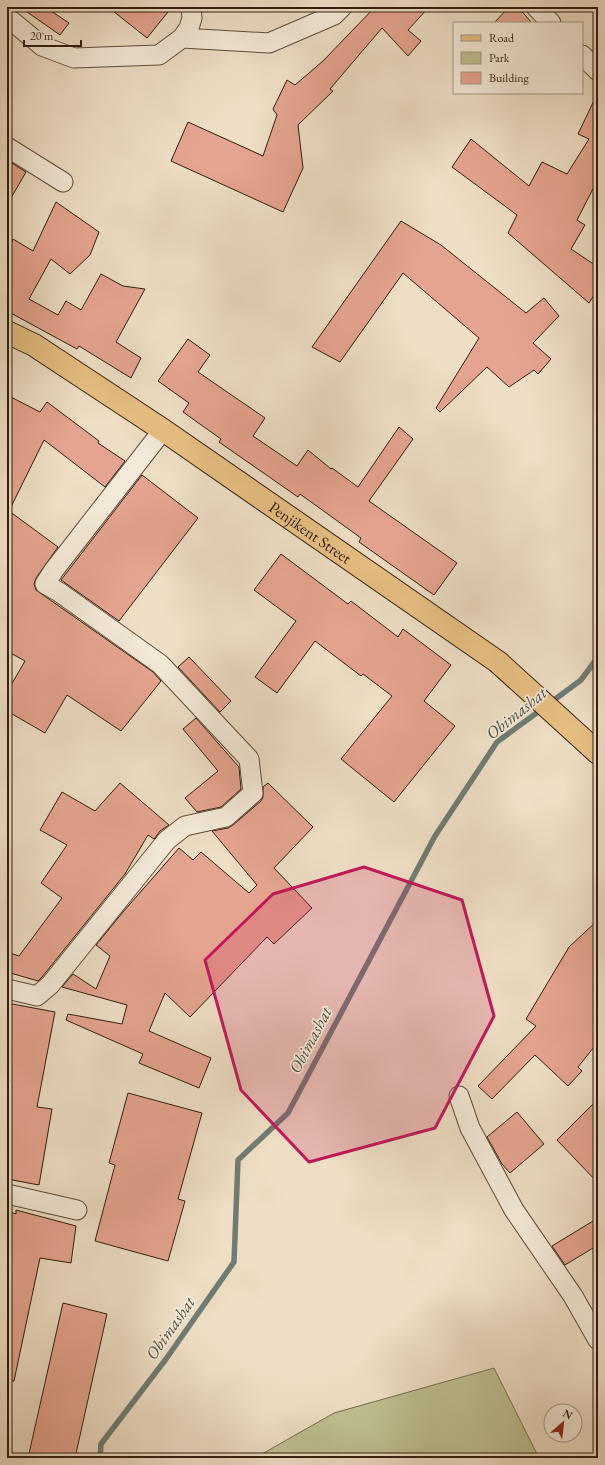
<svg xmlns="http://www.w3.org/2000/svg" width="605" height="1465" font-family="'EB Garamond',serif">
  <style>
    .green { fill: #bec091; stroke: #786e50 }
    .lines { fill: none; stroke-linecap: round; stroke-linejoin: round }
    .stream { stroke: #6f7c74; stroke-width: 5.5 }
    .building { fill: #e5a48f; stroke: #311d0e }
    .street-casing { stroke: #604d3c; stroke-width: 21 }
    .primary-casing { stroke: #311d0e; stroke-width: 24 }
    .street { stroke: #f4ead9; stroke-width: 19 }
    .primary { stroke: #e7bf82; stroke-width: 22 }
    .marked { fill: #c2185b; fill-opacity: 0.2; stroke: #c2185b; stroke-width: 3; stroke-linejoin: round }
    .labels { text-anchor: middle; stroke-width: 3.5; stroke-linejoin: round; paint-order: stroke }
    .street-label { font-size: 16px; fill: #311d0e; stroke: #f4ead9 }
    .water-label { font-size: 17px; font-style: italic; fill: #504d41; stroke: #f4ead9 }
  </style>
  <rect width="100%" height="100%" fill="#eedec5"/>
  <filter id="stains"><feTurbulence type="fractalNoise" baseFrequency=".005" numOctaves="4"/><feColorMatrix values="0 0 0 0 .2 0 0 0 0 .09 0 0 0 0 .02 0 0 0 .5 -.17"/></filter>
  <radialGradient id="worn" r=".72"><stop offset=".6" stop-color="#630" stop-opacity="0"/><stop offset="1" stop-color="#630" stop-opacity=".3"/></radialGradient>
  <path class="green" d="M 494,1368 L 539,1458 L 255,1458 L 334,1413 Z"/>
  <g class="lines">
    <path class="stream" d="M 550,703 L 581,680 L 598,657
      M 100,1458 L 101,1444 L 166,1359 L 234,1262 L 238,1160 L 288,1113 L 435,836 L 497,742 L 542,709"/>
  </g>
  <path class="building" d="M 20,7 L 45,7 L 69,23 L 60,35 Z
    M 108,7 L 172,7 L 147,38 Z
    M 375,7 L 429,7 L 408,30 L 421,41 L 408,56 L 382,28 L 330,89 L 333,91 L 298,125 L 303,168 L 283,212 L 171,161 L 188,122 L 263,156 L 277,115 L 273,109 L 287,80 L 295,85 L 323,61 Z
    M 509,7 L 518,7 L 532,23 L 494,23 Z
    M 598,92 L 598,179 L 577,220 L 585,225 L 571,249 L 598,267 L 598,289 L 589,303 L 508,233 L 517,215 L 452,167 L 471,139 L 529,186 L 542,162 L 567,174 L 589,139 L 578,134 Z
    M 7,160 L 26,172 L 7,205 Z
    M 56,202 L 99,232 L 90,255 L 70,274 L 51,259 L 29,299 L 58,315 L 66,301 L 81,310 L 101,274 L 123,286 L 145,289 L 116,342 L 141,358 L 131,378 L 79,346 L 77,349 L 7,311 L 7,252 L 13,239 L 33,251 Z
    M 401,221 L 441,245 L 526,313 L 544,298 L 559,316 L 533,343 L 551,359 L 538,374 L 534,370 L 509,387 L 487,367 L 440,412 L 436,408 L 479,338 L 403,273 L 340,362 L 312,347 Z
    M 188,339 L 210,355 L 198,372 L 265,418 L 253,436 L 297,466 L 308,450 L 331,469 L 332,468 L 358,487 L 399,427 L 413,439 L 369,501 L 457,563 L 434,595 L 359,542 L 361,538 L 300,494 L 298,497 L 219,442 L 221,439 L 183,412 L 189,403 L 158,381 Z
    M 7,395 L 40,412 L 47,402 L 99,441 L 98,443 L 125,461 L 105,487 L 44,440 L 9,511 L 58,547 L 36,578 L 34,584 L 36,590 L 153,672 L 161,681 L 121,731 L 67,695 L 45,733 L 7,711 L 7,692 L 25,661 L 7,651 Z
    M 142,475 L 198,518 L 119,621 L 61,580 Z
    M 281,554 L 348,604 L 351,601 L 398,637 L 403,629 L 451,665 L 424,701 L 455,726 L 394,802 L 341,759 L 392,696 L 363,674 L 361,676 L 315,641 L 277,693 L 255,677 L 296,621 L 254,590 Z
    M 189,657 L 231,701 L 220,712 L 178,667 Z
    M 196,718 L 239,767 L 241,789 L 221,807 L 197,812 L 185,798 L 218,771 L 183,729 Z
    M 120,783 L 169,825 L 160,831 L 154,839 L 148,835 L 125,874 L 42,977 L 38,981 L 7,972 L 7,952 L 19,956 L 62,898 L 41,883 L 67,845 L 40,830 L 62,792 L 95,811 Z
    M 268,783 L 313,827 L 274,868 L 312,908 L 274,944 L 267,937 L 190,1017 L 165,993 L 149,1031 L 211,1058 L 199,1088 L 139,1063 L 143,1054 L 66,1020 L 68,1014 L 122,1024 L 127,1005 L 62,987 L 73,974 L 96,989 L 110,956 L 96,945 L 123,912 L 179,848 L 193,860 L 201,852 L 249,893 L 257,885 L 212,831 L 228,828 L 233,825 L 261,801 L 263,797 L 263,787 Z
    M 598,920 L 598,1042 L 578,1067 L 582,1071 L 568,1086 L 535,1055 L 492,1099 L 478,1086 L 536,1026 L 526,1019 L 569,947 Z
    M 7,1003 L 55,1012 L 37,1107 L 52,1109 L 39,1185 L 7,1179 L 7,1117 L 12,1086 L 7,1085 Z
    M 128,1093 L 202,1113 L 178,1199 L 185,1201 L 168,1261 L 95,1241 L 115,1165 L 109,1163 Z
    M 598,1099 L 598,1183 L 557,1140 Z
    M 517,1112 L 544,1144 L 510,1173 L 502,1164 L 487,1137 Z
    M 16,1210 L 76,1226 L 71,1263 L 40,1258 L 14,1381 L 7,1381 L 7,1211 L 16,1214 Z
    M 598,1218 L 598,1245 L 565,1265 L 552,1246 Z
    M 63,1303 L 107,1314 L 75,1458 L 28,1458 Z"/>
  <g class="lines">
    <defs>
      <path id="street" d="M 536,7 L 551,23
        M 7,17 L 42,46 L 74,58 L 159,55 L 182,38 L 189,28 L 192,18 L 191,7
        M 182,38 L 269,43 L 334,15 L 342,7
        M 582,55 L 598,71
        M 7,147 L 63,182
        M 7,989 L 37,996 L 50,985 L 167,840 L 185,826 L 226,817 L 253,793 L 249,759 L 160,664 L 59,592 L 45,584 L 54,570 L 163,430
        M 459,1096 L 470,1128 L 514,1210 L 573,1296 L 598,1340
        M 7,1194 L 77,1210"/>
      <g id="primary">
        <path id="s1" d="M 7,332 L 34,345 L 163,430 L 498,662 L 598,753"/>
      </g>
    </defs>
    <use href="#street" class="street-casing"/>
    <use href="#primary" class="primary-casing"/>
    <use href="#street" class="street"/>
    <use href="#primary" class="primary"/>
  </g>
  <path class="marked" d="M 364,867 L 462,900 L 494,1016 L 435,1128 L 309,1162 L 241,1090 L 205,960 L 273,894 Z"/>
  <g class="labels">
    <g class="street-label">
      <text dy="6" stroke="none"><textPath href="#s1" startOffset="364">Penjikent Street</textPath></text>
    </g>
    <g class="water-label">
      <text transform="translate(516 713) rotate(-39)" y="6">Obimashat</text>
      <text transform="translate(310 1040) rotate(-62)" y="6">Obimashat</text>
      <text transform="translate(170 1328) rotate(-55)" y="6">Obimashat</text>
    </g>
  </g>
  <rect width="605" height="1465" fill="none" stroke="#eedec5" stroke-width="24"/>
  <rect x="8" y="8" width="589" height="1449" fill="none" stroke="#311d0e" stroke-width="2"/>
  <rect x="12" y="12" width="581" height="1441" fill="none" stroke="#311d0e"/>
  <rect x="453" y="22" width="130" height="72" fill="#f4ead9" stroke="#a69888"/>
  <rect x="461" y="35" width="20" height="6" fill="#e7bf82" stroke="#a69888"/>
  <text x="489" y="42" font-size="12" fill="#311d0e">Road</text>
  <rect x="461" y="52" width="20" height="12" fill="#bec091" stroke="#a69888"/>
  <text x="489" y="62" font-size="12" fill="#311d0e">Park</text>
  <rect x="461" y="72" width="20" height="12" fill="#e5a48f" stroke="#a69888"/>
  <text x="489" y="82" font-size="12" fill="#311d0e">Building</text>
  <g transform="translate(563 1423) rotate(28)"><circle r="19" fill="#f4ead9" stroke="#a69888"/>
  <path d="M0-3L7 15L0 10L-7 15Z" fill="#8f2418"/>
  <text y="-6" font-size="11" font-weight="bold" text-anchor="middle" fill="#311d0e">N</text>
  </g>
  <path d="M24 40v6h57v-6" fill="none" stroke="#311d0e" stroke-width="2"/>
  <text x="30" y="40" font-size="12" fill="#311d0e" stroke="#f4ead9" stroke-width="3" paint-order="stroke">20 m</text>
  <rect width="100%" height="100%" filter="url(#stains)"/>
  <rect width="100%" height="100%" fill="url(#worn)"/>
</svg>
